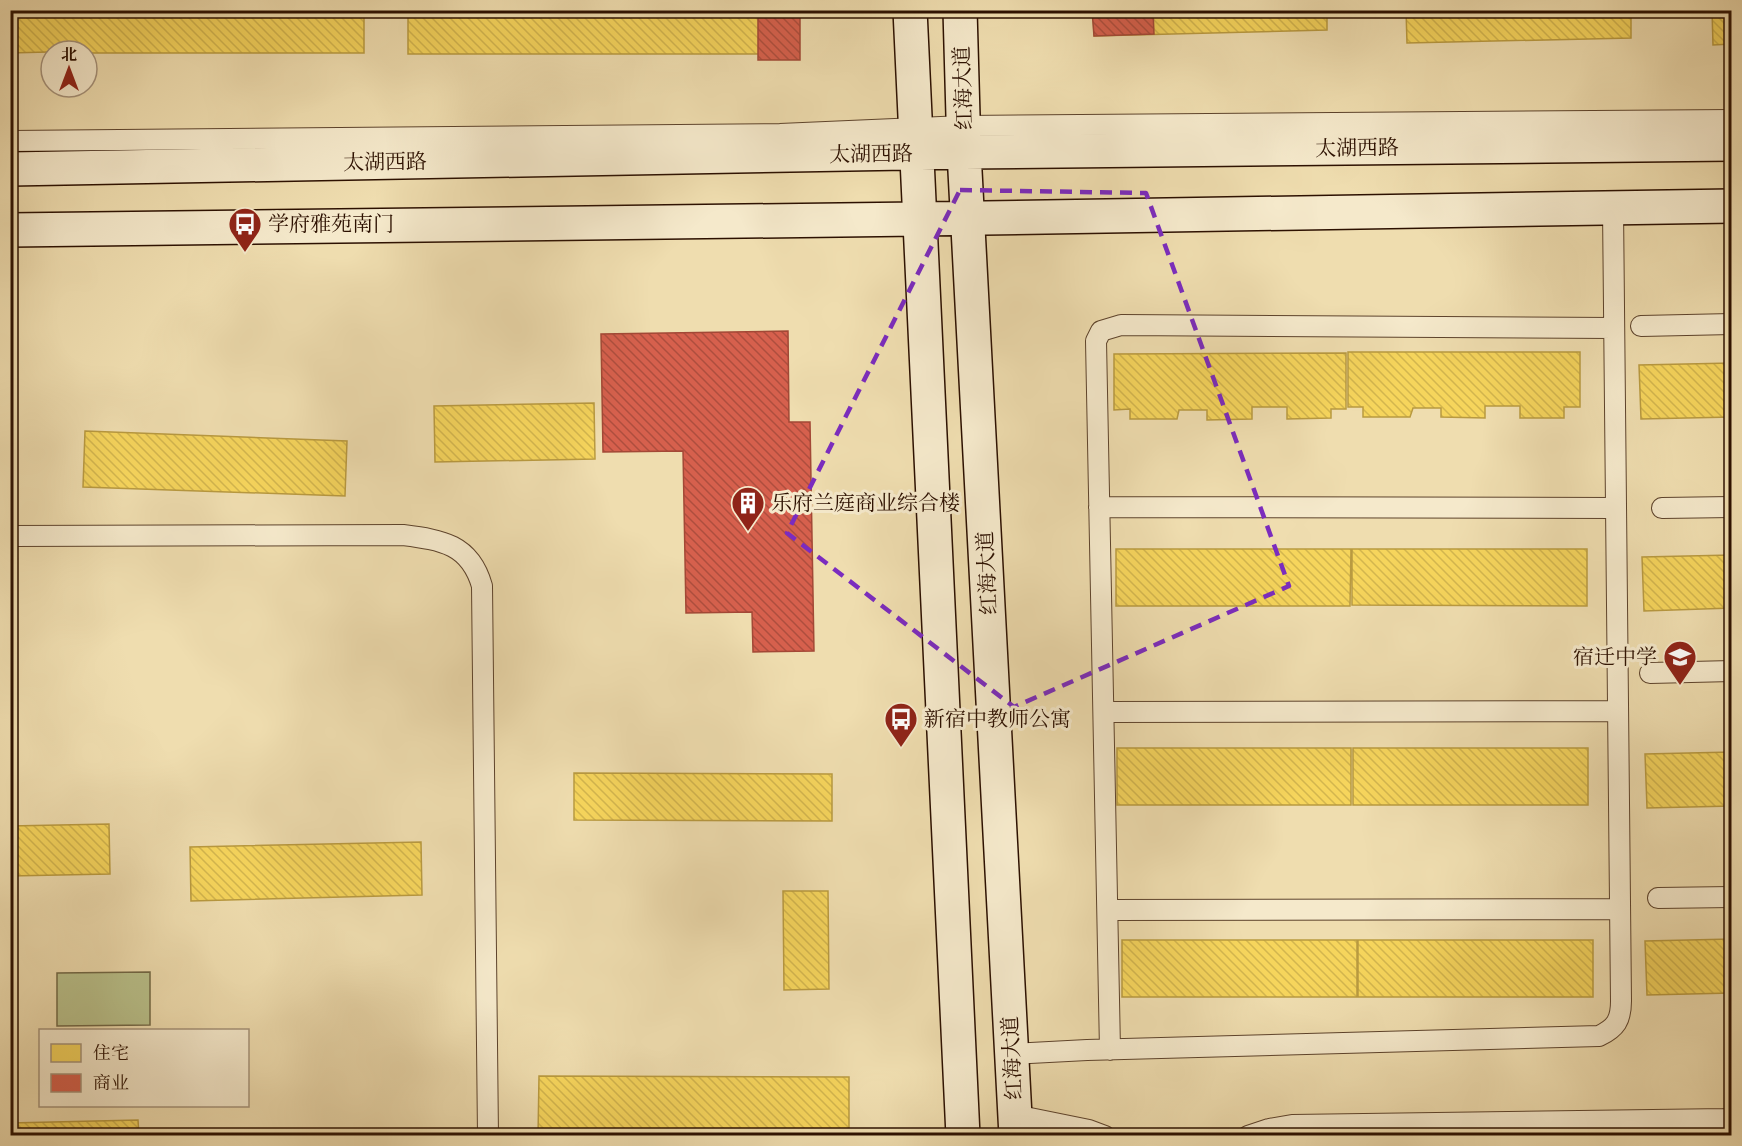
<svg xmlns="http://www.w3.org/2000/svg" width="1742" height="1146" font-family="'Libre Bodoni','Noto Serif SC',serif">
  <style>
    .forest { fill: url(#forest-firs); stroke: #726846; stroke-width: 1.5 }
    .park { fill: #b9c18b; stroke: #726846; stroke-width: 1.5 }
    .homes { fill: url(#homes-back-hatch); stroke: #b99a40; stroke-width: 1.5 }
    .shops { fill: url(#shops-back-hatch); stroke: #a34836; stroke-width: 1.5 }
    .lines { fill: none; stroke-linecap: round; stroke-linejoin: round }
    .lane-casing { stroke: #5d432c; stroke-width: 22 }
    .secondary-casing { stroke: #2c1000; stroke-width: 36 }
    .lane { stroke: #f5e9cb; stroke-width: 20 }
    .secondary { stroke: #f5e9cb; stroke-width: 33 }
    .marked { fill: none; stroke: #7b2cbf; stroke-width: 4.5; stroke-dasharray: 12 8; stroke-linejoin: round }
    .labels { text-anchor: middle; stroke-width: 6; stroke-linejoin: round; paint-order: stroke }
    .street-label { font-size: 21px; fill: #2c1000; stroke: #f5e9cb }
    .poi-label { font-size: 21px; fill: #2c1000; stroke: #f5e9cb; text-anchor: start }
  </style>
  <defs>
    <pattern id="forest-firs" width="22" height="20" patternUnits="userSpaceOnUse" patternTransform="scale(1.5)"><rect width="22" height="20" fill="#b9c18b"/><path d="M5 1l3.5 6h-7zM16 11l3.5 6h-7z" fill="#9fa576"/></pattern>
    <pattern id="homes-back-hatch" width="6" height="6" patternUnits="userSpaceOnUse" patternTransform="scale(1.5)"><rect width="6" height="6" fill="#f6d55c"/><path d="M-1 5l2 2M0 0l6 6M5-1l2 2" fill="none" stroke="#d3b64e"/></pattern>
    <pattern id="shops-back-hatch" width="6" height="6" patternUnits="userSpaceOnUse" patternTransform="scale(1.5)"><rect width="6" height="6" fill="#d6604d"/><path d="M-1 5l2 2M0 0l6 6M5-1l2 2" fill="none" stroke="#ae4e3e"/></pattern>
  </defs>
  <rect width="100%" height="100%" fill="#efddaf"/>
  <filter id="stains"><feTurbulence type="fractalNoise" baseFrequency=".00333" numOctaves="4"/><feColorMatrix values="0 0 0 0 .2 0 0 0 0 .09 0 0 0 0 .02 0 0 0 .5 -.17"/></filter>
  <radialGradient id="worn" r=".72"><stop offset=".6" stop-color="#630" stop-opacity="0"/><stop offset="1" stop-color="#630" stop-opacity=".3"/></radialGradient>
  <path class="forest" d="M 1731,1106 L 1731,1135 L 1476,1136 L 1662,1133 Z"/>
  <path class="park" d="M 150,972 L 150,1025 L 57,1026 L 57,973 Z"/>
  <path class="homes" d="M 10,10 L 364,10 L 364,53 L 87,53 L 87,51 L 10,53 Z
    M 1093,10 L 1327,10 L 1327,30 L 1094,36 Z
    M 1406,10 L 1631,10 L 1631,38 L 1407,43 Z
    M 1712,10 L 1732,10 L 1732,44 L 1713,45 Z
    M 408,11 L 770,11 L 770,54 L 408,54 Z
    M 1348,352 L 1580,352 L 1580,407 L 1564,407 L 1564,418 L 1520,418 L 1520,406 L 1485,406 L 1485,418 L 1441,417 L 1441,408 L 1413,408 L 1410,417 L 1363,417 L 1363,407 L 1348,407 Z
    M 1346,353 L 1346,409 L 1331,409 L 1331,418 L 1287,419 L 1287,407 L 1252,407 L 1252,419 L 1207,420 L 1207,410 L 1179,410 L 1177,419 L 1130,419 L 1130,409 L 1114,410 L 1114,354 Z
    M 1732,363 L 1732,417 L 1641,419 L 1639,365 Z
    M 594,403 L 595,459 L 435,462 L 434,406 Z
    M 85,431 L 347,441 L 345,496 L 83,487 Z
    M 1116,549 L 1351,549 L 1350,606 L 1116,606 Z
    M 1352,549 L 1587,549 L 1587,606 L 1352,605 Z
    M 1732,555 L 1732,608 L 1644,611 L 1642,557 Z
    M 1117,748 L 1351,748 L 1351,805 L 1117,805 Z
    M 1353,748 L 1588,748 L 1588,805 L 1353,805 Z
    M 1732,752 L 1732,806 L 1647,808 L 1645,754 Z
    M 574,773 L 832,774 L 832,821 L 574,820 Z
    M 109,824 L 110,874 L 10,876 L 10,826 Z
    M 421,842 L 422,895 L 191,901 L 190,847 Z
    M 783,891 L 828,891 L 829,989 L 784,990 Z
    M 1732,939 L 1732,993 L 1647,995 L 1645,941 Z
    M 1122,940 L 1357,940 L 1357,997 L 1122,997 Z
    M 1358,940 L 1593,940 L 1593,997 L 1358,997 Z
    M 539,1076 L 849,1077 L 849,1136 L 538,1136 Z
    M 138,1120 L 139,1136 L 10,1136 L 10,1123 Z"/>
  <path class="shops" d="M 758,10 L 800,10 L 800,60 L 758,60 Z
    M 1092,10 L 1153,10 L 1154,34 L 1094,36 Z
    M 788,331 L 789,422 L 810,422 L 814,651 L 753,652 L 752,612 L 686,613 L 683,451 L 603,452 L 601,334 Z"/>
  <g class="lines">
    <defs>
      <path id="lane" d="M 10,141 L 780,134 L 964,126 L 1732,120
        M 1641,326 L 1732,324
        M 1099,507 L 1616,508
        M 1662,508 L 1732,507
        M 10,536 L 403,535 C 442,540 470,544 482,586 L 488,1136
        M 1650,673 L 1732,671
        M 1104,712 L 1618,711
        M 1658,898 L 1732,897
        M 1108,910 L 1620,909
        M 1110,1050 L 1096,341 L 1101,331 L 1121,325 L 1614,328
        M 1012,1054 L 1087,1050 L 1599,1036 C 1616,1028 1621,1020 1621,1001 L 1613,208
        M 1015,1115 L 1089,1130 L 1105,1136
        M 1248,1136 L 1269,1129 L 1292,1125 L 1726,1119 L 1732,1118"/>
      <path id="secondary" d="M 910,10 L 963,1136
        M 960,10 L 964,152 L 1016,1136
        M 10,169 L 964,152 L 1732,144
        M 10,230 L 918,219 L 1732,206"/>
    </defs>
    <use href="#lane" class="lane-casing"/>
    <use href="#secondary" class="secondary-casing"/>
    <use href="#lane" class="lane"/>
    <use href="#secondary" class="secondary"/>
  </g>
  <path class="marked" d="M 960,190 L 1146,193 L 1289,586 L 1014,707 L 787,533 Z"/>
  <defs>
    <symbol id="bus-pin" viewBox="-11 -11 22 30"><path d="M0 17L-7.5 6A9.5 9.5 0 1 1 7.5 6Z" fill="#8f2418" stroke="#f5e9cb"/><path d="M-5-6H5V4H4V6H2V4H-2V6H-4V4H-5ZM-3.5-4V0h7V-4ZM-3.5 1.2v1.5H-2V1.2ZM2 1.2v1.5H3.5V1.2Z" fill="#fff"/></symbol>
    <symbol id="building-pin" viewBox="-11 -11 22 30"><path d="M0 17L-7.5 6A9.5 9.5 0 1 1 7.5 6Z" fill="#8f2418" stroke="#f5e9cb"/><path d="M-4-6H4V6H1V3H-1V6H-4ZM-2.5-4.3h1.7v1.8h-1.7ZM.8-4.3h1.7v1.8H.8ZM-2.5-1h1.7V.8h-1.7ZM.8-1h1.7V.8H.8Z" fill="#fff"/></symbol>
    <symbol id="school-pin" viewBox="-11 -11 22 30"><path d="M0 17L-7.5 6A9.5 9.5 0 1 1 7.5 6Z" fill="#8f2418" stroke="#f5e9cb"/><path d="M0-5L7-2L0 1L-7-2ZM-4 1L0 2.5L4 1V4Q0 6-4 4Z" fill="#fff"/></symbol>
  </defs>
  <g fill-rule="evenodd">
    <use href="#bus-pin" x="226" y="205" width="38" height="52"/>
    <use href="#building-pin" x="729" y="484" width="38" height="52"/>
    <use href="#school-pin" x="1661" y="638" width="38" height="52"/>
    <use href="#bus-pin" x="882" y="700" width="38" height="52"/>
  </g>
  <g class="labels">
    <g class="street-label">
      <text transform="translate(963 88) rotate(-92)" y="7">红海大道</text>
      <text transform="translate(1357 148) rotate(-1)" y="7">太湖西路</text>
      <text transform="translate(871 154) rotate(-1)" y="7">太湖西路</text>
      <text transform="translate(385 162) rotate(-1)" y="7">太湖西路</text>
      <text transform="translate(987 573) rotate(-93)" y="7">红海大道</text>
      <text transform="translate(1012 1058) rotate(-93)" y="7">红海大道</text>
    </g>
    <g class="poi-label">
      <text x="268" y="231">学府雅苑南门</text>
      <text x="771" y="510">乐府兰庭商业综合楼</text>
      <text x="1657" y="664" text-anchor="end">宿迁中学</text>
      <text x="924" y="726">新宿中教师公寓</text>
    </g>
  </g>
  <rect width="1742" height="1146" fill="none" stroke="#efddaf" stroke-width="36"/>
  <rect x="12" y="12" width="1718" height="1122" fill="none" stroke="#2c1000" stroke-width="3"/>
  <rect x="18" y="18" width="1706" height="1110" fill="none" stroke="#2c1000" stroke-width="1.5"/>
  <rect x="39" y="1029" width="210" height="78" fill="#f5e9cb" stroke="#a5927a" stroke-width="1.5"/>
  <rect x="51" y="1044" width="30" height="18" fill="#f6d55c" stroke="#a5927a" stroke-width="1.5"/>
  <text x="93" y="1059" font-size="18" fill="#2c1000">住宅</text>
  <rect x="51" y="1074" width="30" height="18" fill="#d6604d" stroke="#a5927a" stroke-width="1.5"/>
  <text x="93" y="1089" font-size="18" fill="#2c1000">商业</text>
  <g transform="translate(69 69)"><circle r="28" fill="#f5e9cb" stroke="#a5927a" stroke-width="1.5"/>
  <path d="M0-4.5L10 22L0 15L-10 22Z" fill="#8f2418"/>
  <text y="-9" font-size="16" font-weight="bold" text-anchor="middle" fill="#2c1000">北</text>
  </g>
  <rect width="100%" height="100%" filter="url(#stains)"/>
  <rect width="100%" height="100%" fill="url(#worn)"/>
</svg>
